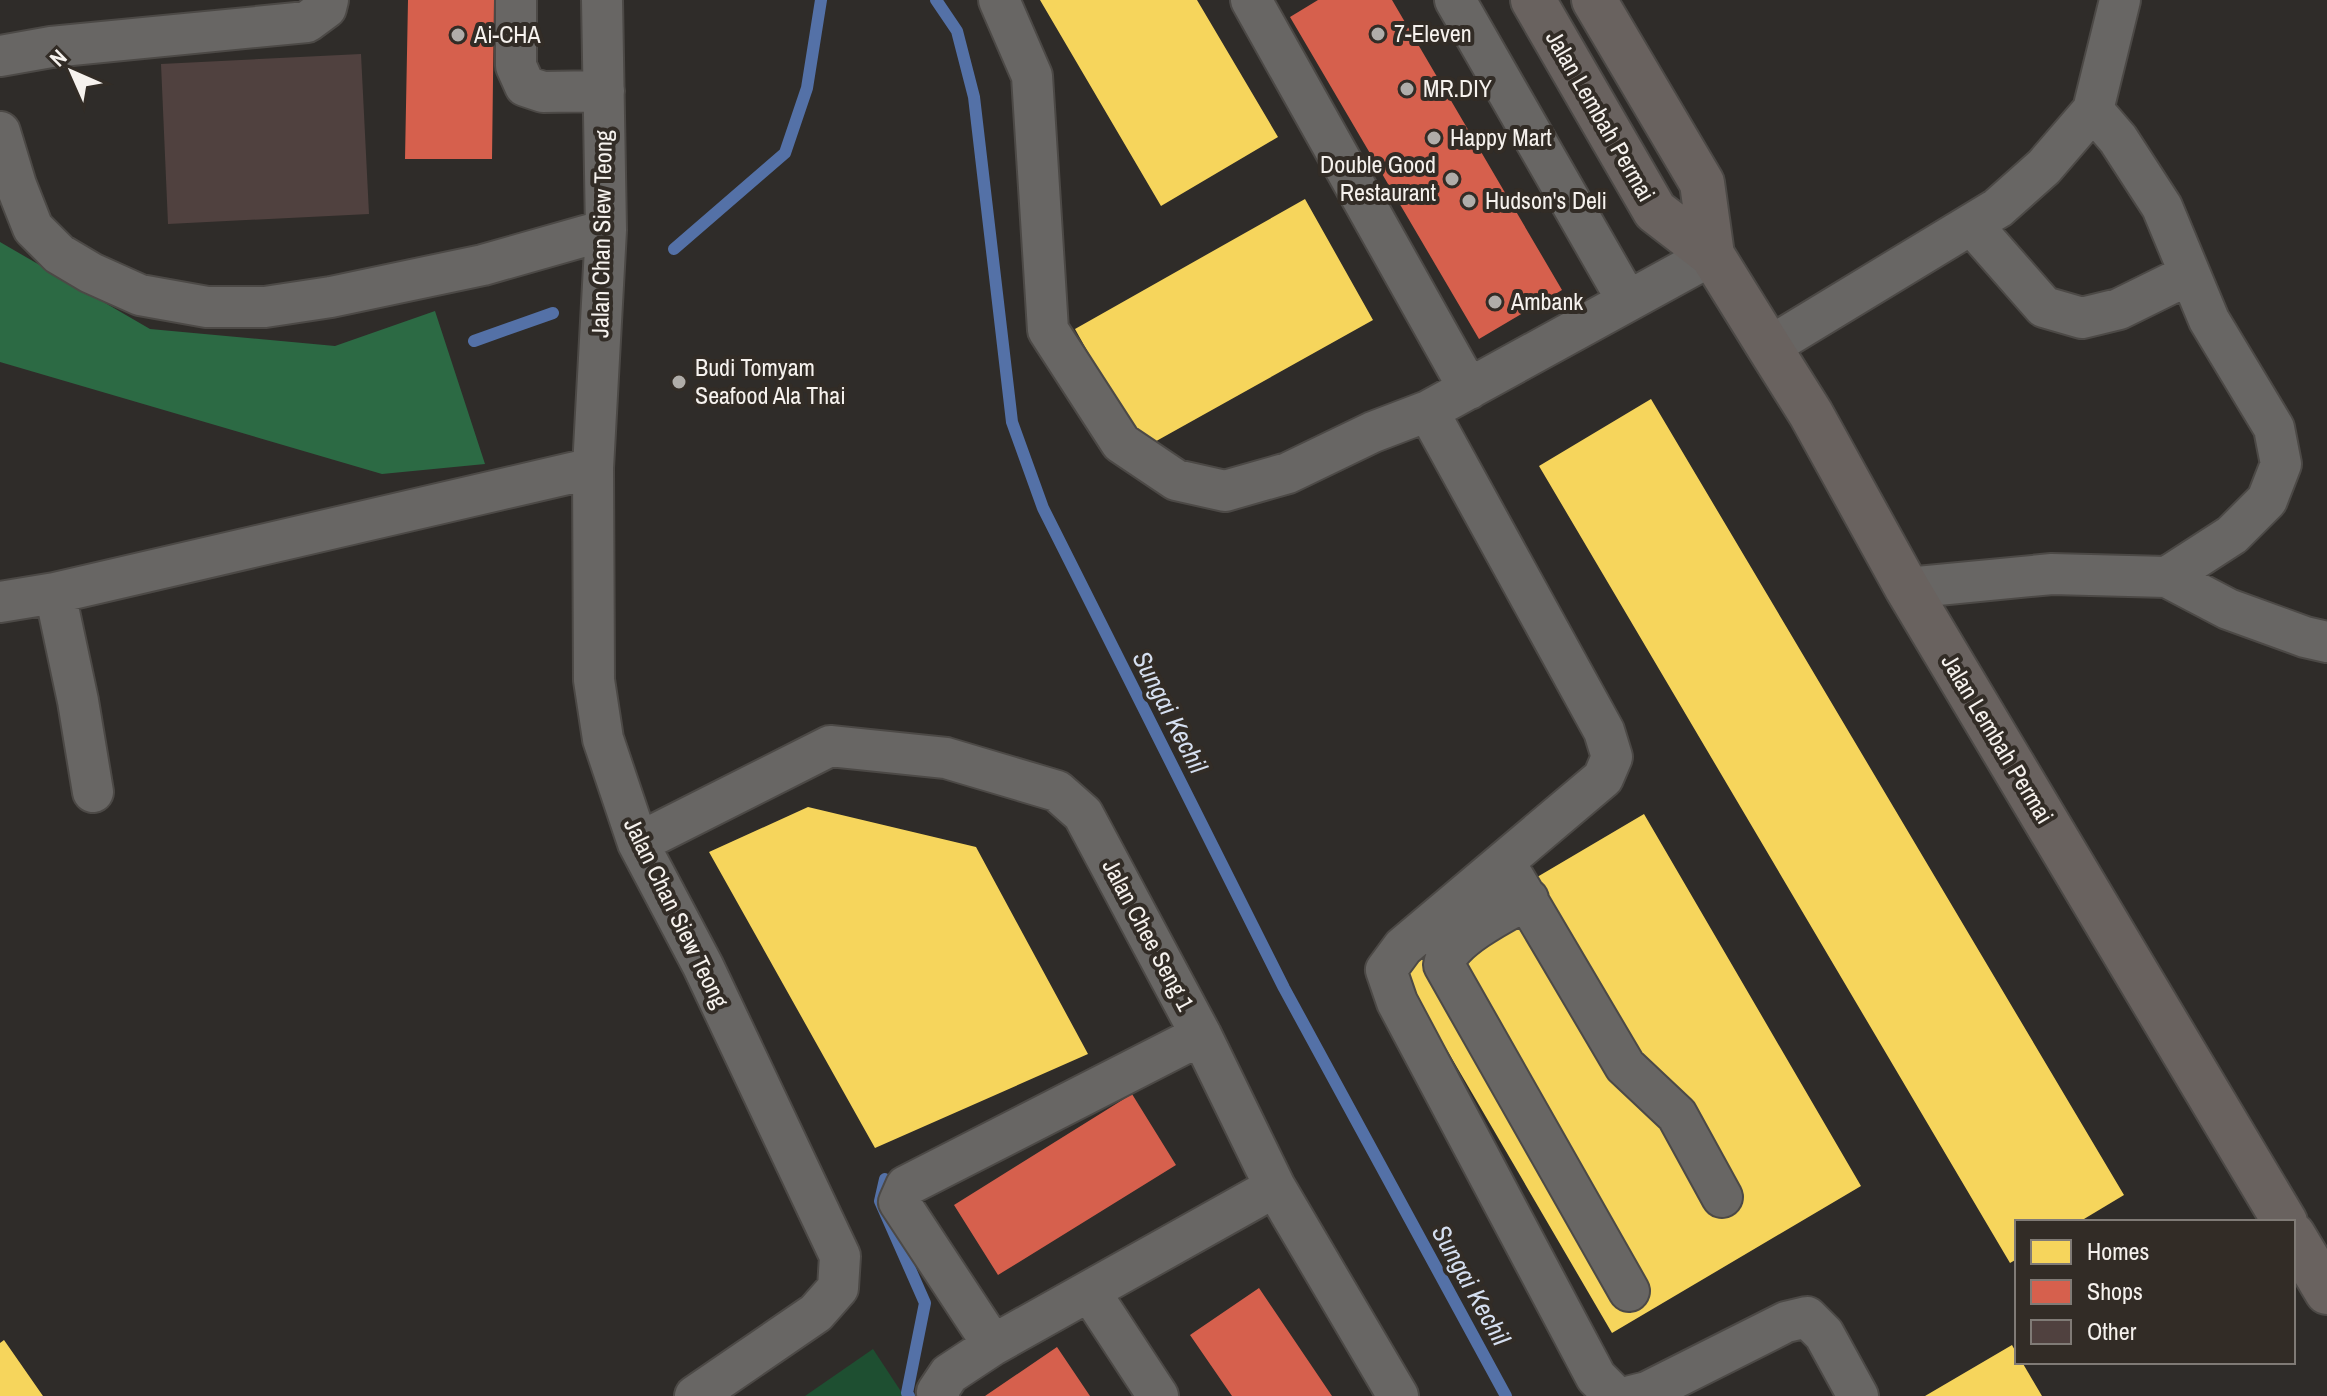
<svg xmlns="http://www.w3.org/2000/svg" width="2327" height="1396" font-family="'Archivo Narrow',sans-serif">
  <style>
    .green { fill: #1e4f31 }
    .forest { fill: #2c6a44 }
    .homes { fill: #f6d55c }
    .shops { fill: #d6604d }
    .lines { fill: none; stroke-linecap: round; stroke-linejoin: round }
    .stream { stroke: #5471a7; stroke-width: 12 }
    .building { fill: #50413f }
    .minor-casing { stroke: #4c4946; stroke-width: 44 }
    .major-casing { stroke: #4c4946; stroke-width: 48 }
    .minor { stroke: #686664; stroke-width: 40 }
    .major { stroke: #69625f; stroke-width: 44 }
    .poi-dot { fill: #b0ada9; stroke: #322c26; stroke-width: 3 }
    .labels { text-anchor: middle; stroke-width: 8; stroke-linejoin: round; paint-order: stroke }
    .poi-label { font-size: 24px; fill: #f6f2ee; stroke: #322c26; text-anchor: start }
    .street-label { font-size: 24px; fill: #f6f2ee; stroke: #322c26 }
    .water-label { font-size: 26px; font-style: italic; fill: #d5dff0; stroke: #322c26 }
  </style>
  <rect width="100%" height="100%" fill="#2f2c29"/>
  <path class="green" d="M 873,1349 L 904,1396 L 805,1396 Z"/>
  <path class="forest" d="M 0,242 L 150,329 L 335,346 L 435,311 L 485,464 L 382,474 L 0,362 Z"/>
  <path class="homes" d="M 1040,0 L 1197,0 L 1278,137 L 1161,206 Z
    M 1305,199 L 1373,320 L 1142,449 L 1075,329 Z
    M 1651,399 L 2124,1195 L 2079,1222 L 2017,1222 L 2017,1259 L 2010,1263 L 1539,466 Z
    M 808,807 L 976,847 L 1088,1054 L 875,1148 L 709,852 Z
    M 1644,814 L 1861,1186 L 1612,1333 L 1395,961 Z
    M 4,1340 L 43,1396 L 0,1396 L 0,1343 Z
    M 2012,1345 L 2017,1354 L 2017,1362 L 2022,1362 L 2042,1396 L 1925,1396 Z"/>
  <path class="shops" d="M 408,0 L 494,0 L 492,159 L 405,159 Z
    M 1318,0 L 1392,0 L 1562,290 L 1479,339 L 1290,17 Z
    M 1132,1094 L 1176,1165 L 998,1275 L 954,1205 Z
    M 1259,1288 L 1332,1396 L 1232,1396 L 1190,1335 Z
    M 1057,1347 L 1090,1396 L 985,1396 Z"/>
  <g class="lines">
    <path class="stream" d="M 936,0 L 957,31 L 974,97 L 1012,422 L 1043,508 L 1284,988 L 1506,1396
      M 674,249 L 785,153 L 807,88 L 821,0
      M 474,341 L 553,313
      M 885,1179 L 880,1201 L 925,1303 L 907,1393 L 909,1396"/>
  </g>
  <path class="building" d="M 361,54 L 369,214 L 168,224 L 161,64 Z"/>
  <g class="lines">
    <defs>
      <path id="minor" d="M 516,0 L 516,66 L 525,86 L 543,92 L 604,91
        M 602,0 L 606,230 L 593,468 L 594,680 L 603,739 L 638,843 L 703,966 L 840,1256 L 838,1288 L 816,1313 L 695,1396
        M 999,0 L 1032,76 L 1048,330 L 1121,443 L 1176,480 L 1225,491 L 1288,473 L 1373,432 L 1428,411 L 1712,255
        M 1251,0 L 1469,389
        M 1455,0 L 1627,300
        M 0,56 L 51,47 L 307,22 L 326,8 L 328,0
        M 2093,110 L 2118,139 L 2162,207 L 2209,320 L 2274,428 L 2281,464 L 2267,500 L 2232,535 L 2167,577
        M 0,132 L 16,185 L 33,228 L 59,254 L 91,273 L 140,295 L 207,307 L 265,307 L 331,297 L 483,265 L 606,230
        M 1972,225 L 2044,307 L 2082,318 L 2119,309 L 2188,275
        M 1769,347 L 1998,208 L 2044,167 L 2093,110 L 2120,0
        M 1428,411 L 1604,731 L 1612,757 L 1603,778 L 1403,947 L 1386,970 L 1397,1002 L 1596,1377 L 1615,1396
        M 1907,588 L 2052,574 L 2167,577 L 2228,609 L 2305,637 L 2327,642
        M 55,593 L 78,701 L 93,792
        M 0,602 L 55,593 L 593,468
        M 638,843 L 830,746 L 946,758 L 1057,791 L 1083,814 L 1201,1035 L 1275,1187 L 1398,1396
        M 1514,878 L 1625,1066 L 1677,1115 L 1722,1197
        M 1528,899 C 1507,910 1446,941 1444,965 L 1629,1291
        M 1090,1292 L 1158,1396
        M 993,1345 L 899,1202 L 906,1186 L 1201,1035
        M 939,1396 L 937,1392 L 949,1374 L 993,1345 L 1275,1187
        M 1631,1396 L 1647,1392 L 1786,1322 L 1807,1317 L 1824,1334 L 1858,1396"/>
      <path id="major" d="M 1533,0 L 1655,211 L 1712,255 L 1769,347 L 1811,414 L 1907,588 L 2285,1222
        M 1594,0 L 1702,183 L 1712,255
        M 2293,1235 L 2327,1292"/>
    </defs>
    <use href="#minor" class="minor-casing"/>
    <use href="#major" class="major-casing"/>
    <use href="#minor" class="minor"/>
    <use href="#major" class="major"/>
  </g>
  <g class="poi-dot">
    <circle cx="1378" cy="34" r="8"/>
    <circle cx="458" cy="35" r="8"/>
    <circle cx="1407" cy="89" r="8"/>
    <circle cx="1434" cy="138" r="8"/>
    <circle cx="1452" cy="179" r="8"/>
    <circle cx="1469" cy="201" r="8"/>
    <circle cx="1495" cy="302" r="8"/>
    <circle cx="679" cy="382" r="8"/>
  </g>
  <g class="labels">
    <g class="poi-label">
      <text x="1394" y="42">7-Eleven</text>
      <text x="474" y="43">Ai-CHA</text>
      <text x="1423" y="97">MR.DIY</text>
      <text x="1450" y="146">Happy Mart</text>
      <text x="1436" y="173" text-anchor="end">Double Good<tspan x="1436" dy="28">Restaurant</tspan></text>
      <text x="1485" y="209">Hudson's Deli</text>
      <text x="1511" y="310">Ambank</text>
      <text x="695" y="376">Budi Tomyam<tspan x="695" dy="28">Seafood Ala Thai</tspan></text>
    </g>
    <g class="street-label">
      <text transform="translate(1600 116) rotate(60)" y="8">Jalan Lembah Permai</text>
      <text transform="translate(602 234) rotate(-89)" y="8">Jalan Chan Siew Teong</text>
      <text transform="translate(1997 739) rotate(59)" y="8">Jalan Lembah Permai</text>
      <text transform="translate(676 913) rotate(64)" y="8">Jalan Chan Siew Teong</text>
      <text transform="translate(1148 935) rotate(62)" y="8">Jalan Chee Seng 1</text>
    </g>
    <g class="water-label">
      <text transform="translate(1170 712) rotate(63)" y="9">Sungai Kechil</text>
      <text transform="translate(1471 1285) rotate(61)" y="9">Sungai Kechil</text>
    </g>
  </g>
  <rect x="2015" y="1220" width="280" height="144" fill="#322c26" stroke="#807b76" stroke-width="2"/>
  <rect x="2031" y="1240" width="40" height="24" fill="#f6d55c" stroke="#807b76" stroke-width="2"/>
  <text x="2087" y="1260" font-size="24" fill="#f6f2ee">Homes</text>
  <rect x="2031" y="1280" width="40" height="24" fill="#d6604d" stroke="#807b76" stroke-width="2"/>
  <text x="2087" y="1300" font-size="24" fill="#f6f2ee">Shops</text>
  <rect x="2031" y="1320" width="40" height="24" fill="#50413f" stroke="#807b76" stroke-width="2"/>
  <text x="2087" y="1340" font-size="24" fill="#f6f2ee">Other</text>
  <g transform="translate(72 72) rotate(315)" stroke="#322c26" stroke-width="6" paint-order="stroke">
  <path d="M0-6L14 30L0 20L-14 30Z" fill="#f6f2ee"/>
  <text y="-12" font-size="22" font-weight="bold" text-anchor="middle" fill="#f6f2ee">N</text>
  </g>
</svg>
